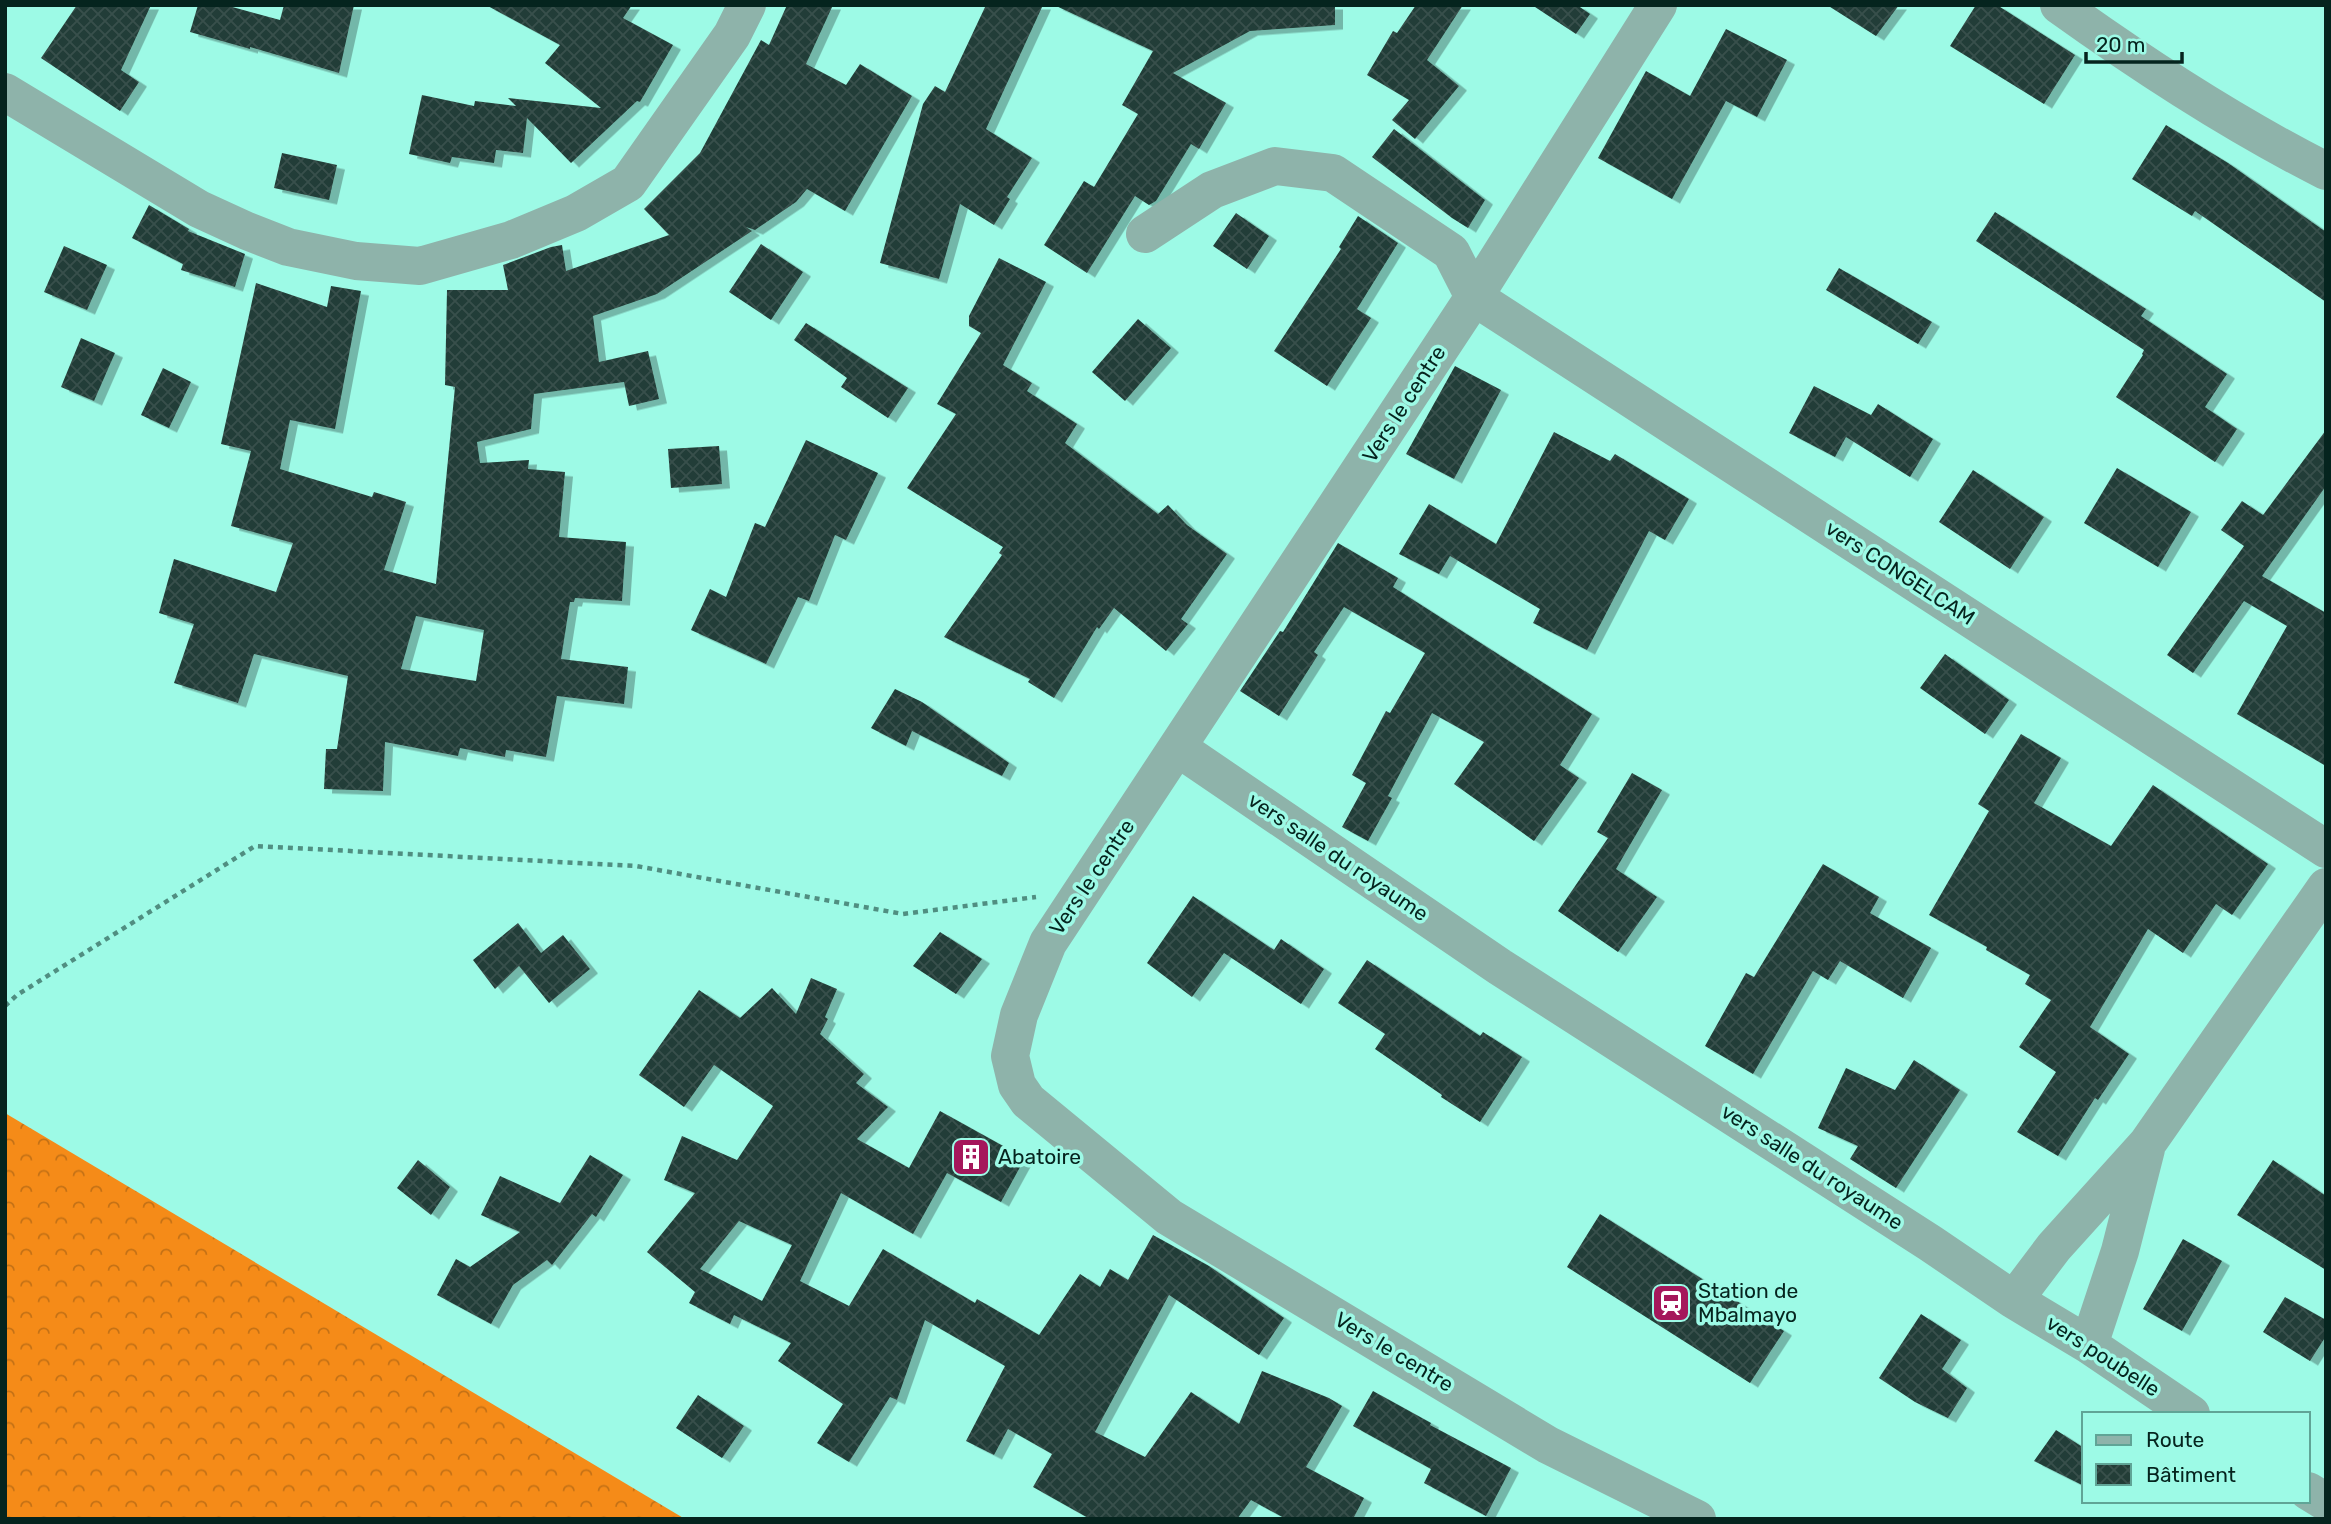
<svg xmlns="http://www.w3.org/2000/svg" width="2331" height="1524" font-family="Rubik,sans-serif">
  <style>
    .forest { fill: url(#forest-crowns) }
    .building { fill: url(#building-cross-hatch); fill-rule: evenodd; filter: url(#shadow) }
    .lines { fill: none; stroke-linecap: round; stroke-linejoin: round }
    .path { stroke: #508e81; stroke-width: 4.5; stroke-dasharray: 5 5; stroke-linecap: butt }
    .street { stroke: #8eb3aa; stroke-width: 38 }
    .labels { text-anchor: middle; stroke-width: 7; stroke-linejoin: round; paint-order: stroke }
    .street-label { font-size: 21px; fill: #05241e; stroke: #9dfae6 }
    .poi-label { font-size: 21px; fill: #05241e; stroke: #9dfae6; text-anchor: start }
  </style>
  <defs>
    <pattern id="forest-crowns" width="20" height="18" patternUnits="userSpaceOnUse" patternTransform="scale(1.75)"><rect width="20" height="18" fill="#f58b18"/><path d="M2 6a3 3 0 1 1 6 0M12 15a3 3 0 1 1 6 0" fill="none" stroke="#c47115"/></pattern>
    <pattern id="building-cross-hatch" width="8" height="8" patternUnits="userSpaceOnUse" patternTransform="scale(1.75)"><rect width="8" height="8" fill="#233d37"/><path d="M0 0l8 8M0 8l8-8" fill="none" stroke="#39504b"/></pattern>
    <filter id="shadow"><feDropShadow dx="8" dy="4.5" stdDeviation="0" flood-color="#0004"/></filter>
  </defs>
  <rect width="100%" height="100%" fill="#9dfae6"/>
  <path class="forest" d="M 5,1113 L 685,1519 L 5,1519 Z"/>
  <path class="building" d="M 77,5 L 151,5 L 121,70 L 139,82 L 120,111 L 41,58 Z
    M 198,5 L 225,5 L 280,20 L 284,5 L 354,5 L 339,73 L 250,47 L 250,49 L 190,32 Z
    M 486,5 L 632,5 L 623,18 L 673,45 L 640,102 L 637,101 L 571,163 L 527,118 L 523,153 L 496,150 L 494,163 L 452,157 L 450,163 L 409,154 L 422,95 L 474,106 L 475,101 L 516,106 L 508,98 L 601,108 L 545,63 L 560,45 Z
    M 787,5 L 833,5 L 806,64 L 846,85 L 860,64 L 912,96 L 845,211 L 807,189 L 796,202 L 755,230 L 746,227 L 752,231 L 657,294 L 593,316 L 599,362 L 648,351 L 659,399 L 629,406 L 624,382 L 534,394 L 531,429 L 477,442 L 480,463 L 529,460 L 528,469 L 565,472 L 559,537 L 626,542 L 622,601 L 575,598 L 574,602 L 570,602 L 561,659 L 628,667 L 624,704 L 557,696 L 546,757 L 506,750 L 505,757 L 460,748 L 458,756 L 385,742 L 383,791 L 324,789 L 326,749 L 337,749 L 348,676 L 254,654 L 238,703 L 174,683 L 194,624 L 159,613 L 174,559 L 276,592 L 293,543 L 231,526 L 251,451 L 221,444 L 256,283 L 327,307 L 331,286 L 361,291 L 335,429 L 290,420 L 280,469 L 372,497 L 374,492 L 406,502 L 384,570 L 436,584 L 455,387 L 445,385 L 447,290 L 508,290 L 503,265 L 551,247 L 562,245 L 566,271 L 669,235 L 644,209 L 700,153 L 761,40 L 769,45 ZM 416,616 L 484,630 L 476,681 L 401,669 Z
    M 986,5 L 1043,5 L 986,129 L 1032,158 L 1007,197 L 1010,199 L 994,225 L 960,204 L 939,279 L 880,263 L 923,104 L 935,86 L 945,92 Z
    M 1054,5 L 1335,5 L 1335,25 L 1250,31 L 1173,73 L 1226,103 L 1199,149 L 1191,144 L 1156,201 L 1149,205 L 1135,196 L 1087,273 L 1044,245 L 1084,181 L 1094,187 L 1138,114 L 1122,105 L 1153,51 Z
    M 1416,5 L 1463,5 L 1427,60 L 1459,86 L 1415,139 L 1392,120 L 1409,100 L 1367,75 L 1393,31 L 1397,33 Z
    M 1532,5 L 1577,5 L 1590,14 L 1576,34 Z
    M 1827,5 L 1899,5 L 1876,36 Z
    M 1976,5 L 1997,5 L 2075,55 L 2044,104 L 1950,46 Z
    M 1726,29 L 1787,60 L 1757,117 L 1726,101 L 1672,199 L 1598,158 L 1646,71 L 1690,96 Z
    M 2166,125 L 2228,163 L 2326,232 L 2326,302 L 2195,211 L 2192,216 L 2132,179 Z
    M 1394,129 L 1485,200 L 1468,228 L 1452,218 L 1372,157 Z
    M 282,153 L 337,165 L 329,200 L 274,188 Z
    M 149,205 L 189,229 L 188,231 L 245,254 L 235,287 L 181,270 L 183,264 L 132,238 Z
    M 1995,212 L 2146,309 L 2141,316 L 2227,374 L 2205,407 L 2237,429 L 2215,462 L 2116,397 L 2143,355 L 2142,354 L 2144,350 L 1976,241 Z
    M 1236,213 L 1269,236 L 1247,269 L 1213,246 Z
    M 1358,216 L 1398,243 L 1357,309 L 1371,318 L 1327,386 L 1274,351 L 1341,249 L 1339,247 Z
    M 761,244 L 803,272 L 771,320 L 729,292 Z
    M 64,246 L 107,265 L 87,310 L 44,292 Z
    M 999,258 L 1046,282 L 1003,365 L 1032,383 L 1027,391 L 1077,424 L 1065,443 L 1158,514 L 1168,505 L 1187,525 L 1227,554 L 1181,619 L 1188,624 L 1166,651 L 1114,608 L 1099,629 L 1097,627 L 1054,698 L 1028,682 L 1030,679 L 944,637 L 1002,555 L 999,553 L 1003,547 L 907,488 L 956,414 L 937,404 L 981,333 L 969,326 L 969,316 Z
    M 1839,268 L 1932,322 L 1918,344 L 1826,290 Z
    M 1138,319 L 1171,348 L 1125,401 L 1092,372 Z
    M 806,323 L 908,388 L 888,418 L 841,387 L 847,378 L 794,340 Z
    M 81,338 L 115,353 L 94,401 L 61,387 Z
    M 1455,366 L 1501,390 L 1454,479 L 1406,454 Z
    M 163,368 L 191,382 L 169,428 L 141,415 Z
    M 1814,386 L 1871,415 L 1878,404 L 1933,439 L 1910,477 L 1846,437 L 1835,457 L 1789,433 Z
    M 2326,430 L 2326,486 L 2262,576 L 2326,613 L 2326,766 L 2237,714 L 2287,626 L 2244,601 L 2193,673 L 2167,655 L 2244,546 L 2221,530 L 2242,501 L 2263,515 Z
    M 1554,432 L 1610,461 L 1615,454 L 1689,499 L 1665,540 L 1649,531 L 1587,650 L 1533,623 L 1540,609 L 1450,556 L 1439,574 L 1399,554 L 1429,504 L 1496,544 Z
    M 806,440 L 878,473 L 846,540 L 835,535 L 809,601 L 798,597 L 766,664 L 691,630 L 710,589 L 726,597 L 755,523 L 765,527 Z
    M 719,446 L 722,484 L 671,488 L 668,449 Z
    M 2117,468 L 2191,512 L 2158,567 L 2084,523 Z
    M 1973,470 L 2044,517 L 2010,569 L 1939,522 Z
    M 1338,543 L 1398,578 L 1393,587 L 1592,714 L 1560,765 L 1579,778 L 1534,841 L 1454,784 L 1484,742 L 1432,713 L 1388,796 L 1392,798 L 1368,841 L 1342,827 L 1366,783 L 1352,775 L 1386,711 L 1390,713 L 1425,653 L 1344,607 L 1314,652 L 1318,655 L 1279,716 L 1240,691 L 1280,631 L 1283,632 Z
    M 1945,654 L 2009,700 L 1985,734 L 1920,688 Z
    M 895,689 L 922,702 L 1009,763 L 1002,776 L 912,731 L 906,746 L 871,728 Z
    M 2021,734 L 2061,758 L 2034,803 L 2111,846 L 2153,785 L 2268,864 L 2232,915 L 2216,904 L 2183,953 L 2148,929 L 2090,1027 L 2129,1054 L 2098,1100 L 2095,1098 L 2058,1156 L 2017,1132 L 2056,1072 L 2019,1047 L 2051,1000 L 2025,984 L 2030,975 L 1986,950 L 1987,947 L 1929,915 L 1989,811 L 1978,804 Z
    M 1632,773 L 1662,790 L 1616,869 L 1657,897 L 1618,952 L 1558,911 L 1608,838 L 1597,832 Z
    M 1823,864 L 1879,897 L 1870,913 L 1931,948 L 1903,998 L 1840,961 L 1828,980 L 1813,971 L 1753,1074 L 1705,1046 L 1746,973 L 1754,977 Z
    M 1193,896 L 1274,950 L 1281,939 L 1324,969 L 1301,1004 L 1224,953 L 1192,997 L 1147,963 Z
    M 518,923 L 541,953 L 563,935 L 590,969 L 549,1003 L 519,966 L 495,989 L 473,960 Z
    M 940,932 L 982,959 L 956,994 L 913,966 Z
    M 1367,960 L 1480,1036 L 1483,1032 L 1522,1057 L 1480,1122 L 1441,1097 L 1442,1095 L 1375,1049 L 1385,1034 L 1338,1003 Z
    M 811,978 L 837,989 L 825,1017 L 828,1019 L 820,1034 L 864,1074 L 856,1083 L 888,1107 L 857,1139 L 909,1168 L 940,1111 L 1025,1158 L 1001,1202 L 947,1173 L 913,1234 L 841,1193 L 800,1281 L 849,1306 L 883,1249 L 975,1303 L 977,1299 L 1039,1335 L 1080,1274 L 1100,1287 L 1110,1269 L 1128,1280 L 1153,1235 L 1209,1266 L 1284,1318 L 1259,1355 L 1169,1295 L 1095,1432 L 1145,1457 L 1191,1392 L 1239,1424 L 1262,1371 L 1329,1398 L 1342,1406 L 1306,1467 L 1364,1498 L 1353,1519 L 1286,1519 L 1251,1500 L 1237,1519 L 1090,1519 L 1033,1487 L 1052,1454 L 1008,1429 L 994,1455 L 966,1441 L 1005,1366 L 925,1320 L 897,1400 L 890,1397 L 849,1462 L 817,1443 L 843,1404 L 778,1361 L 791,1343 L 734,1315 L 730,1324 L 689,1303 L 695,1292 L 647,1252 L 695,1193 L 664,1180 L 682,1136 L 737,1160 L 773,1106 L 714,1065 L 684,1107 L 639,1075 L 699,990 L 740,1018 L 772,988 L 796,1014 ZM 739,1221 L 792,1245 L 762,1301 L 700,1269 Z
    M 1914,1060 L 1960,1090 L 1896,1188 L 1850,1159 L 1858,1146 L 1818,1128 L 1846,1068 L 1895,1090 Z
    M 590,1155 L 623,1175 L 596,1217 L 592,1214 L 552,1265 L 547,1260 L 513,1285 L 491,1324 L 437,1295 L 456,1259 L 470,1267 L 520,1232 L 481,1215 L 500,1176 L 560,1203 Z
    M 418,1160 L 450,1187 L 431,1215 L 397,1188 Z
    M 2273,1160 L 2326,1196 L 2326,1270 L 2237,1215 Z
    M 1600,1214 L 1784,1331 L 1750,1383 L 1567,1267 Z
    M 2183,1239 L 2222,1261 L 2182,1331 L 2143,1309 Z
    M 2285,1297 L 2326,1320 L 2326,1336 L 2310,1361 L 2263,1332 Z
    M 1921,1314 L 1961,1340 L 1942,1369 L 1967,1388 L 1948,1418 L 1915,1402 L 1879,1378 Z
    M 1373,1391 L 1431,1423 L 1430,1425 L 1511,1468 L 1486,1516 L 1424,1483 L 1431,1469 L 1353,1426 Z
    M 698,1395 L 744,1426 L 722,1458 L 676,1428 Z
    M 2056,1430 L 2084,1448 L 2084,1486 L 2034,1461 Z"/>
  <g class="lines">
    <path class="path" d="M 5,1006 L 17,995 L 255,846 L 636,866 L 903,914 L 1036,897"/>
    <path class="street" d="M 1658,5 L 1474,297 L 1048,943 L 1019,1015 L 1010,1056 L 1017,1085 L 1028,1101 L 1169,1217 L 1548,1445 L 1697,1519
      M 2059,5 C 2144,66 2233,124 2326,171
      M 5,92 L 199,209 L 247,231 L 288,247 L 356,261 L 420,266 L 511,240 L 576,213 L 628,183 L 732,35 L 747,5
      M 1145,234 L 1212,190 L 1275,166 L 1333,173 L 1451,252 L 1474,297 L 2326,849
      M 1178,748 L 1500,967 L 1930,1243 L 2014,1300 L 2054,1247 L 2147,1144 L 2326,887
      M 2014,1300 L 2089,1345 L 2191,1414
      M 2089,1345 L 2120,1251 L 2146,1149
      M 2308,1491 L 2326,1502"/>
  </g>
  <defs>
    <symbol id="building-square" viewBox="-11 -11 22 22"><rect x="-9" y="-9" width="18" height="18" rx="4" fill="#a5175b" stroke="#9dfae6"/><path d="M-4-6H4V6H1V3H-1V6H-4ZM-2.5-4.3h1.7v1.8h-1.7ZM.8-4.3h1.7v1.8H.8ZM-2.5-1h1.7V.8h-1.7ZM.8-1h1.7V.8H.8Z" fill="#fff"/></symbol>
    <symbol id="station-square" viewBox="-11 -11 22 22"><rect x="-9" y="-9" width="18" height="18" rx="4" fill="#a5175b" stroke="#9dfae6"/><path d="M-3-6H3Q5-6 5-4V2Q5 4 3 4L4.5 6H3L1.5 4h-3L-3 6H-4.5L-3 4Q-5 4-5 2V-4Q-5-6-3-6ZM-3.5-4v3h7v-3ZM-3.5 1v1.5H-2V1ZM2 1v1.5H3.5V1Z" fill="#fff"/></symbol>
  </defs>
  <g fill-rule="evenodd">
    <use href="#building-square" x="949" y="1135" width="44" height="44"/>
    <use href="#station-square" x="1649" y="1281" width="44" height="44"/>
  </g>
  <g class="labels">
    <g class="street-label">
      <text transform="translate(1404 404) rotate(-57)" y="7">Vers le centre</text>
      <text transform="translate(1900 573) rotate(33)" y="7">vers CONGELCAM</text>
      <text transform="translate(1338 857) rotate(34)" y="7">vers salle du royaume</text>
      <text transform="translate(1092 877) rotate(-56)" y="7">Vers le centre</text>
      <text transform="translate(1812 1167) rotate(33)" y="7">vers salle du royaume</text>
      <text transform="translate(1394 1352) rotate(31)" y="7">Vers le centre</text>
      <text transform="translate(2103 1356) rotate(33)" y="7">vers poubelle</text>
    </g>
    <g class="poi-label">
      <text x="998" y="1164">Abatoire</text>
      <text x="1698" y="1298">Station de<tspan x="1698" dy="24">Mbalmayo</tspan></text>
    </g>
  </g>
  <rect width="2331" height="1524" fill="none" stroke="#05241e" stroke-width="14"/>
  <rect x="2082" y="1412" width="228" height="91" fill="#9dfae6" stroke="#60a496" stroke-width="2"/>
  <rect x="2096" y="1435" width="35" height="10" fill="#8eb3aa" stroke="#60a496" stroke-width="2"/>
  <text x="2146" y="1447" font-size="21" fill="#05241e">Route</text>
  <rect x="2096" y="1464" width="35" height="21" fill="url(#building-cross-hatch)" stroke="#60a496" stroke-width="2"/>
  <text x="2146" y="1482" font-size="21" fill="#05241e">Bâtiment</text>
  <path d="M2086 52v10h96v-10" fill="none" stroke="#05241e" stroke-width="3.5"/>
  <text x="2096" y="52" font-size="21" fill="#05241e" stroke="#9dfae6" stroke-width="5" paint-order="stroke">20 m</text>
</svg>
